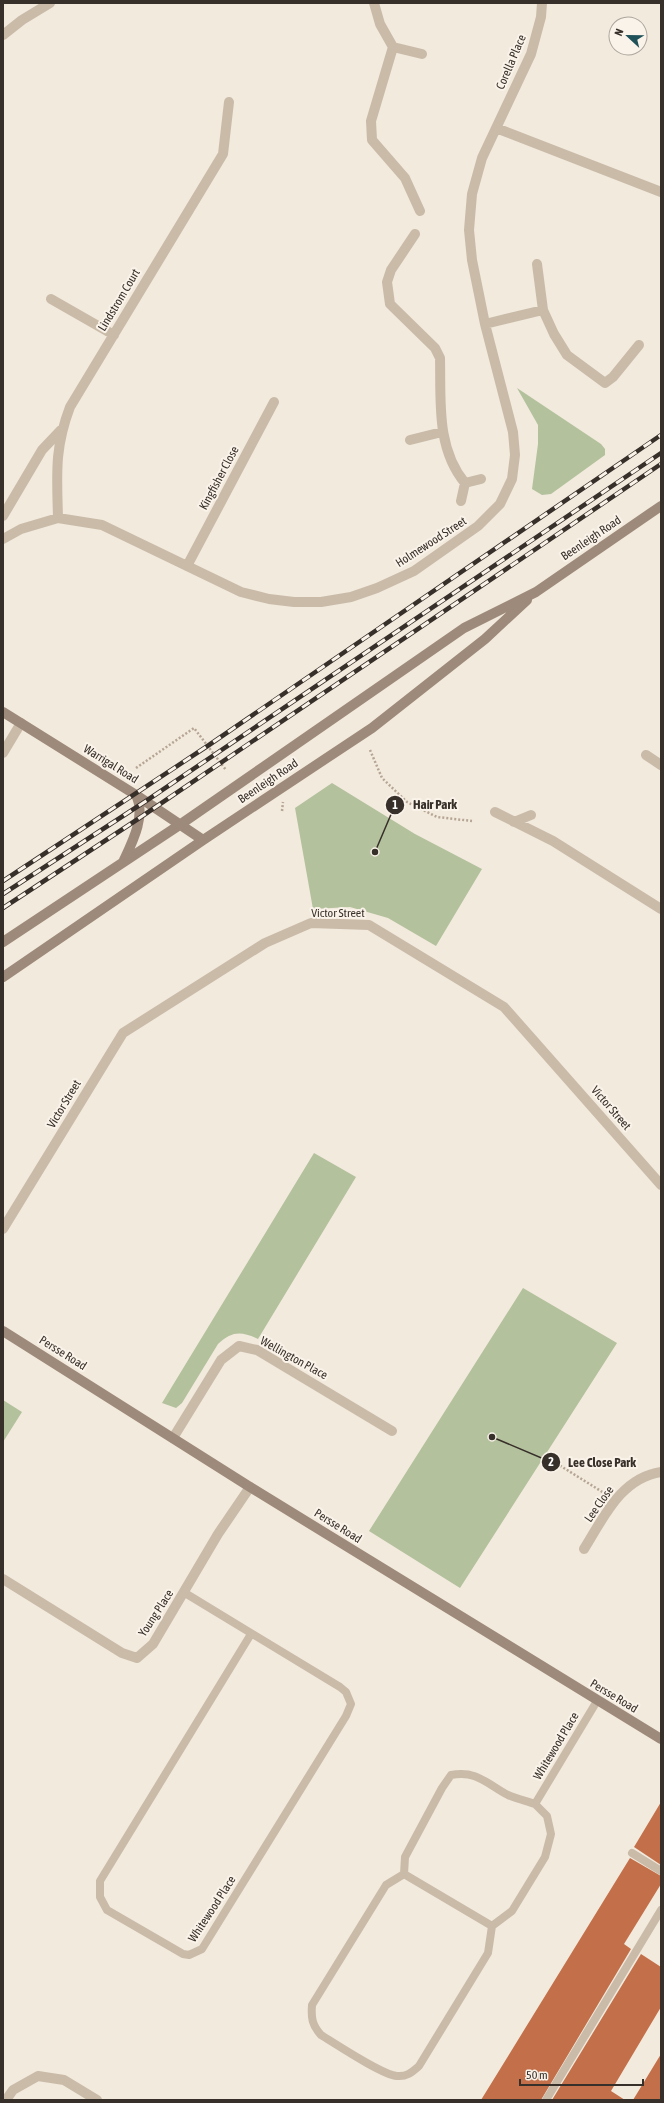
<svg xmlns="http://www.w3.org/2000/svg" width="664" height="2103" font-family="'Asap Condensed',sans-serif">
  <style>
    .green { fill: #b3c19d }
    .building { fill: #c3704a }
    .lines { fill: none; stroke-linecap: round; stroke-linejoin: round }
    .path { stroke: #b6a594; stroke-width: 2.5; stroke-dasharray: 2 2; stroke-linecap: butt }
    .lane { stroke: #cabba9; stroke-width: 8 }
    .street { stroke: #cabba9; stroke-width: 10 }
    .secondary { stroke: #9e8a7b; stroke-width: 10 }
    .rail-casing { stroke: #372f29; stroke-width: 4.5 }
    .rail { stroke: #faf3ea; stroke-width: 3; stroke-dasharray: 9; stroke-linecap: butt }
    .labels { text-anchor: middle; stroke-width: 4; stroke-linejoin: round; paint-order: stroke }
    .street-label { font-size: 12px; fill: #372f29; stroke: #faf3ea }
    .leader { fill: none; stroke: #372f29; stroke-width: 1.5 }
    .callout-dot { fill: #372f29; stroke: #faf3ea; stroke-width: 1.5 }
    .mark-label { font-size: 12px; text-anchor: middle; font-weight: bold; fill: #fff }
    .callout-label { font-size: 13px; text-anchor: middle; font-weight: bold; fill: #372f29; stroke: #faf3ea; stroke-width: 4; stroke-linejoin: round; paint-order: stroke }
  </style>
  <rect width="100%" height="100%" fill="#f2eadd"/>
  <path class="green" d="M 517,388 L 601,444 L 605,449 L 605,455 L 551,494 L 542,495 L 532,489 L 538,444 L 538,425 Z
    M 332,783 L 415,834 L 482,869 L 436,946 L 388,918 L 350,907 L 313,909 L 295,808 Z
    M 314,1153 L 356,1177 L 258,1339 C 241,1331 232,1331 218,1344 L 182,1403 L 176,1408 L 162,1403 Z
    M 523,1288 L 617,1343 L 460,1588 L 369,1531 Z
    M 3,1400 L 22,1412 L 3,1442 Z"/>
  <path class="building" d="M 661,1802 L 661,1865 L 634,1847 Z
    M 630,1858 L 661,1876 L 661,1884 L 624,1944 L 631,1949 L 541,2100 L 481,2100 Z
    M 641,1954 L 661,1967 L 661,2007 L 611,2091 L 625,2100 L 552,2100 Z
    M 661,2054 L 661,2100 L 633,2100 Z"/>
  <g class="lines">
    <path class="path" d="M 370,750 L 382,778 L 407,802 L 437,817 L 472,821
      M 136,768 L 194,728 L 226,770
      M 282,811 L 283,802
      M 543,1455 L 604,1493"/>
    <path class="lane" d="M 185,1593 L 340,1687 L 346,1692 L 351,1704 L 346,1716 L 202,1949 L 189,1955 L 183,1954 L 107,1910 L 100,1897 L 100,1881 L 251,1634
      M 632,1853 L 661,1871
      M 404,1874 L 386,1885 L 312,2005 C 311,2018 312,2025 321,2035 C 336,2044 382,2075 397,2076 C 407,2077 412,2072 419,2066 L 488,1953 L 492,1926 L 512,1911 L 545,1857 L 551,1834 L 547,1816 L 535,1804 L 597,1701
      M 404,1874 L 405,1857 L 442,1788 L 451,1775 C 477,1770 487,1784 508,1795 C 517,1799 527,1801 535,1804
      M 404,1874 L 492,1926
      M 546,2100 L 661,1910"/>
    <path class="street" d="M 374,3 L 380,24 L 393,47 L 371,121 L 372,140 L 405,178 L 420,211
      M 3,35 L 22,20 L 50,3
      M 393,47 L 422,54
      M 496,128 L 661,192
      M 415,234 L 391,270 L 387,282 L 390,304 L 435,348 L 440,358 C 441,401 436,448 465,483
      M 537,264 L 543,310 L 554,334 L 567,355 L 605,383 L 613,377 L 639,345
      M 51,299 L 114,335
      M 485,324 L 543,310
      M 410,440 L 442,432
      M 461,501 L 465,483 L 481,479
      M 3,516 L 42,450 L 61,430
      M 58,518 C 57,476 54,449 70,407 L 223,154 L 229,102
      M 3,539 L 21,529 L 58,518 L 102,525 L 241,592 L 269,599 L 294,602 L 321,602 L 351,597 L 377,588 L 414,571 L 478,526 L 500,504 L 512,479 L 515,455 L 513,432 L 485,324 L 472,260 L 469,230 L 472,194 L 482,158 L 531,54 L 541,17 L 542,3
      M 187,566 L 274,402
      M 3,753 L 21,723
      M 646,755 L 661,765
      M 495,812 L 553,841 L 661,909
      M 514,822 L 531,815
      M 3,1229 L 123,1033 L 265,943 L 311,923 L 369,925 L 504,1007 L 661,1185
      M 173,1438 L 221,1360 L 239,1346 L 257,1350 L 392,1431
      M 584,1549 C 604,1517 621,1478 661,1472
      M 3,1579 L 122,1653 L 137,1658 L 153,1644 L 218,1534 L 250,1487
      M 6,2100 L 13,2090 L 38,2076 L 64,2080 L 97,2100"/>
    <path class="secondary" d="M 3,712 L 136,795 L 203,840
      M 124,860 C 133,841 146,815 136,795
      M 3,942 L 181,824 L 464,628 L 536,592 L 661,506
      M 3,977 L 203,840 L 372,728 L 485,639 L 527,600
      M 3,1331 L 250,1487 L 661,1739"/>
    <defs>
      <path id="rail" d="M 3,881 L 209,745 L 661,435
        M 3,894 L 146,801 L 661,453
        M 3,908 L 138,819 L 661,464"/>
    </defs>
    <use href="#rail" class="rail-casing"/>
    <use href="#rail" class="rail"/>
  </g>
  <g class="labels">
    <g class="street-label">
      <text transform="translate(511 62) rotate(-67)" y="4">Corella Place</text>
      <text transform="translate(119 300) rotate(-59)" y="4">Lindstrom Court</text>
      <text transform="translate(219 478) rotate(-62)" y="4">Kingfisher Close</text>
      <text transform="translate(591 538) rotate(-34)" y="4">Beenleigh Road</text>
      <text transform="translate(431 542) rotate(-33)" y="4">Holmewood Street</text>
      <text transform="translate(111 764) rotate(32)" y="4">Warrigal Road</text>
      <text transform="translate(268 781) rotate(-34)" y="4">Beenleigh Road</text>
      <text x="338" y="917">Victor Street</text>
      <text transform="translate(64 1104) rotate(-59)" y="4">Victor Street</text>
      <text transform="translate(611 1108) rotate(49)" y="4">Victor Street</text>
      <text transform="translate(63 1353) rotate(32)" y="4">Persse Road</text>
      <text transform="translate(294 1358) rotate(29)" y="4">Wellington Place</text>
      <text transform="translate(599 1504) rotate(-55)" y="4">Lee Close</text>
      <text transform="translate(338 1526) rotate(32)" y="4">Persse Road</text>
      <text transform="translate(156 1613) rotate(-57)" y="4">Young Place</text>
      <text transform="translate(614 1696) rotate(31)" y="4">Persse Road</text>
      <text transform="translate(556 1746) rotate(-59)" y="4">Whitewood Place</text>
      <text transform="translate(212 1909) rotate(-57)" y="4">Whitewood Place</text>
    </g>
  </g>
  <path class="leader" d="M375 852L395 805M492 1437L551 1462"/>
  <g class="callout-dot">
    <circle cx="375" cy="852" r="4"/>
    <circle cx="492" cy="1437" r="4"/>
    <circle cx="395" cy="805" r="10"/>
    <circle cx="551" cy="1462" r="10"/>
  </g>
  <g class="mark-label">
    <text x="395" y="809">1</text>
    <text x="551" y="1466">2</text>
  </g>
  <g class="callout-label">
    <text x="435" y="809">Hair Park</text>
    <text x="602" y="1467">Lee Close Park</text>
  </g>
  <rect width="664" height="2103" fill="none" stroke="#372f29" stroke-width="8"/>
  <g transform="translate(628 36) rotate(292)"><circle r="19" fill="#faf3ea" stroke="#aca59d"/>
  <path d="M0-3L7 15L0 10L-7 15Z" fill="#1f5158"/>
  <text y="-6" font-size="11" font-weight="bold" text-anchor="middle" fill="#372f29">N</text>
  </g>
  <path d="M520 2079v6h123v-6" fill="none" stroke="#372f29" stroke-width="2"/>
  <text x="526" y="2079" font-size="12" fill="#372f29" stroke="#faf3ea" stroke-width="3" paint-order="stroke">50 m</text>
</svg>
